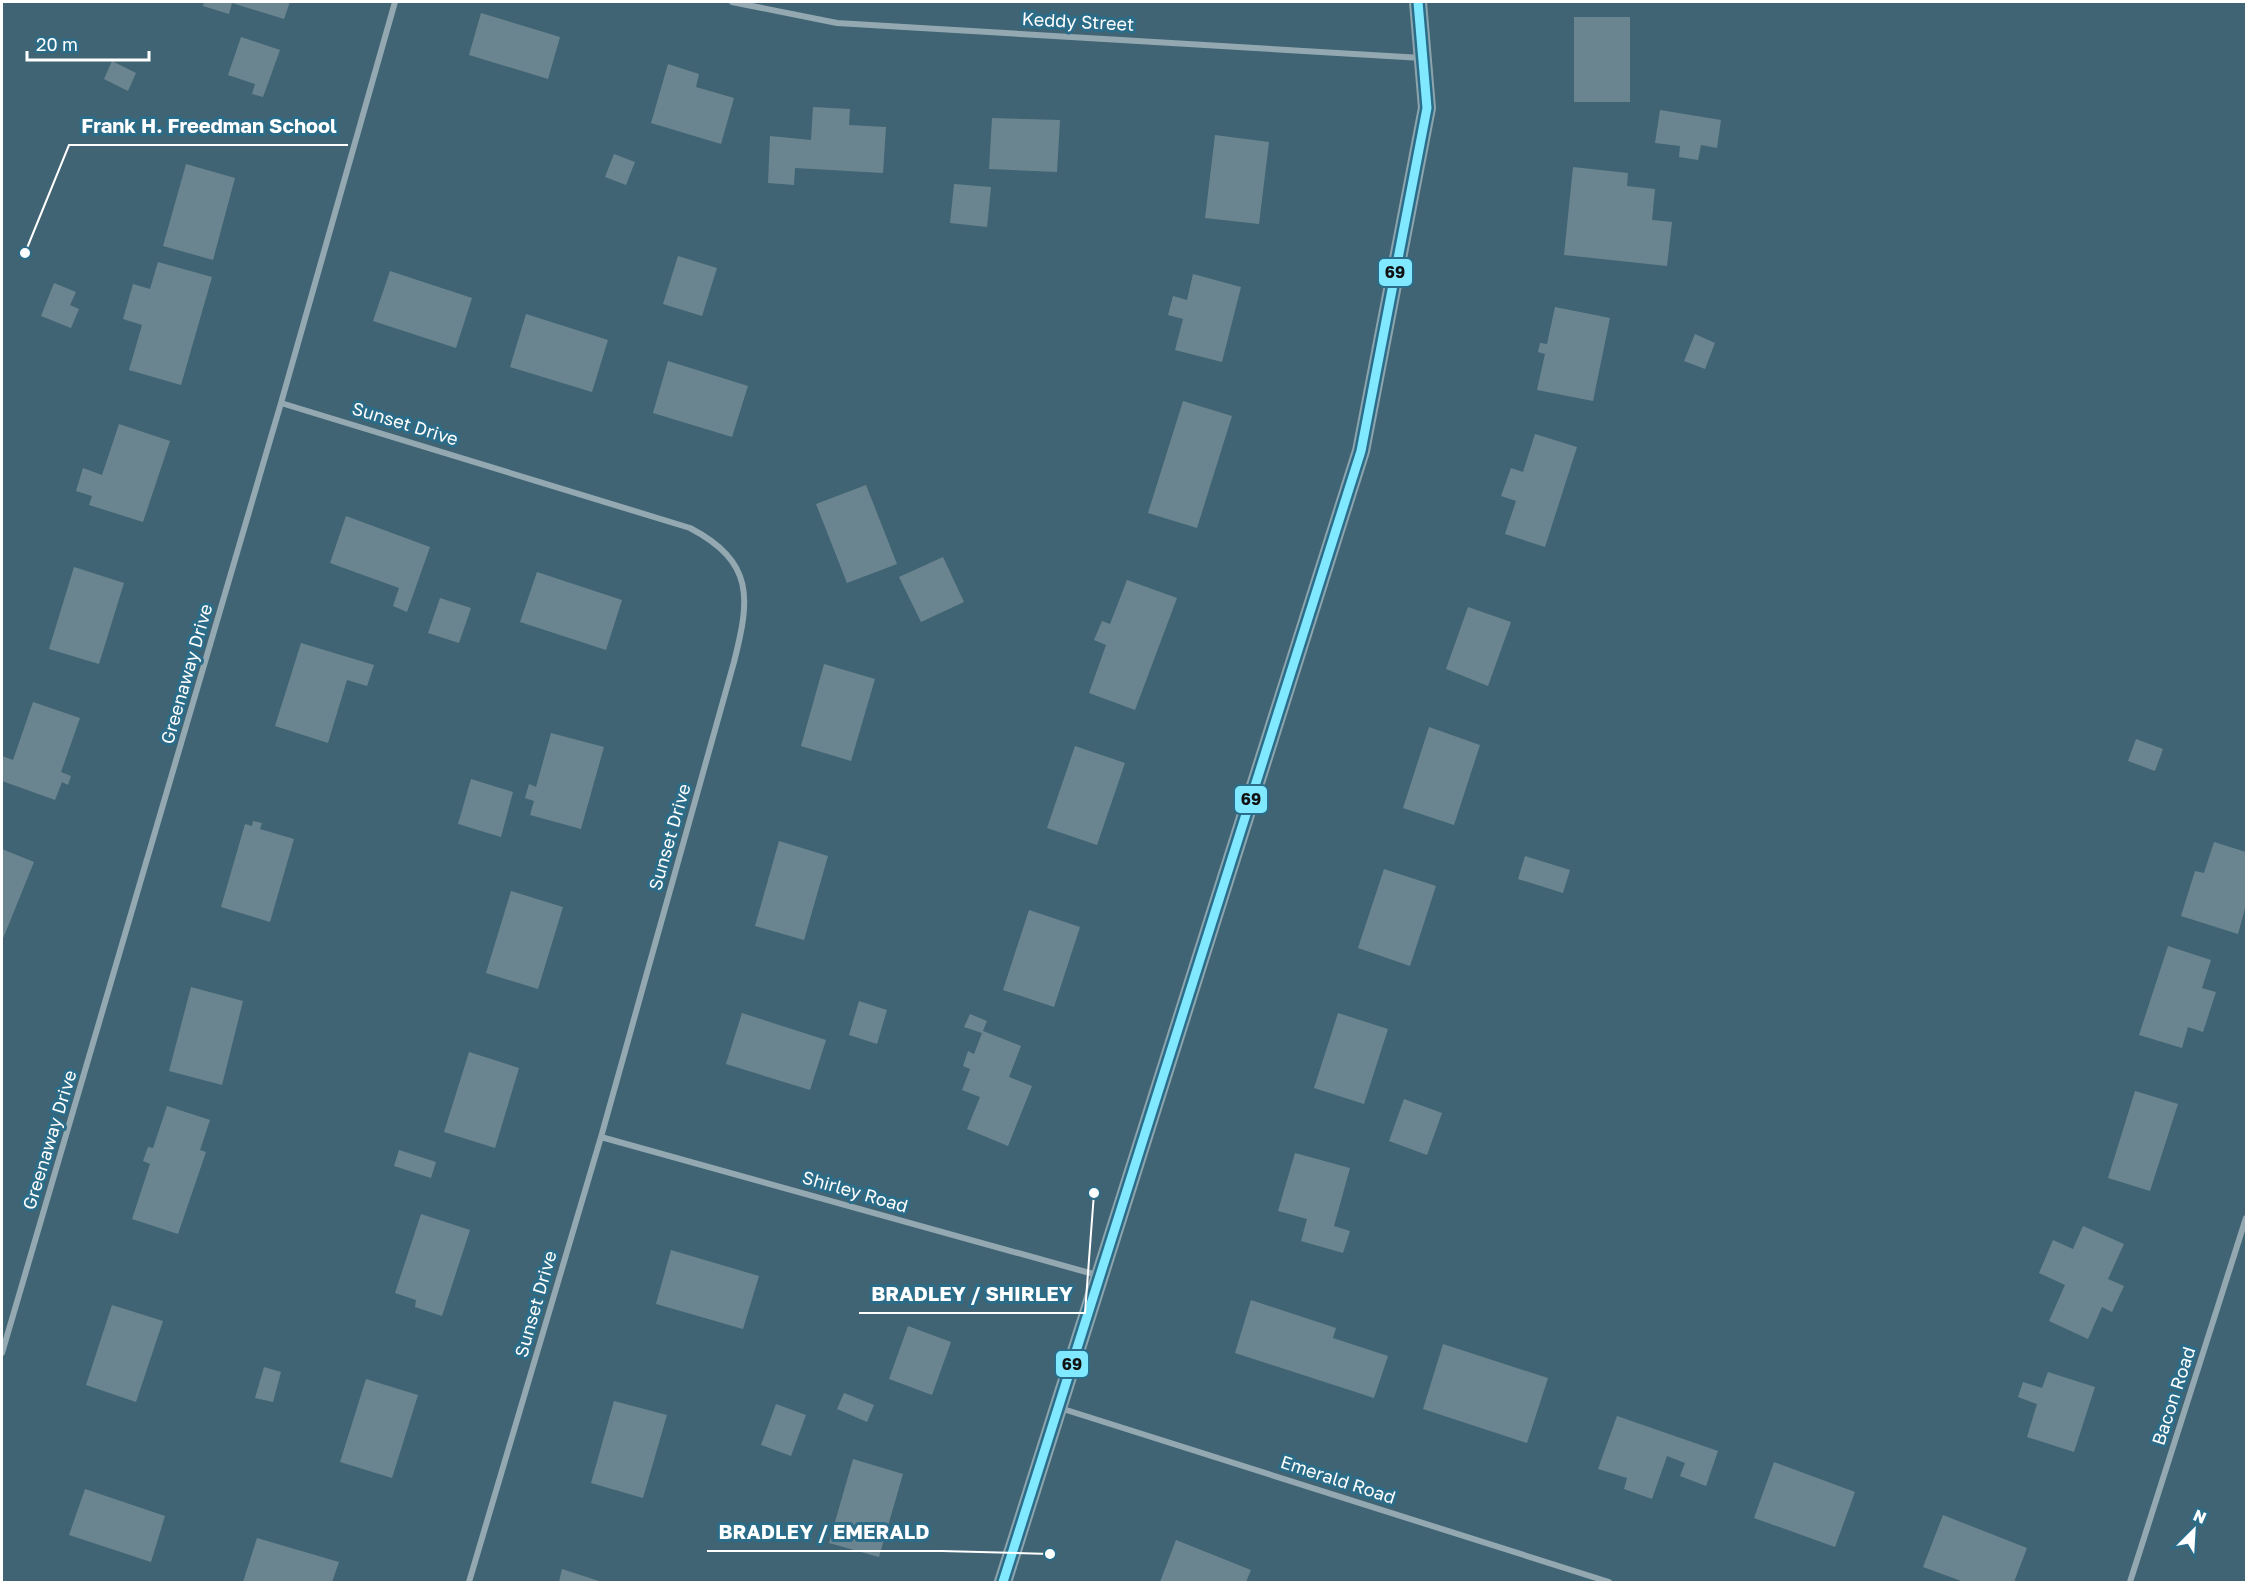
<svg xmlns="http://www.w3.org/2000/svg" width="2248" height="1584" font-family="'Golos Text',sans-serif">
  <style>
    .building { fill: #6b8590 }
    .lines { fill: none; stroke-linecap: round; stroke-linejoin: round }
    .minor { stroke: #93a8b1; stroke-width: 6 }
    .secondary { stroke: #8da4ad; stroke-width: 18 }
    .bus-1-casing { stroke: #2b6c88; stroke-width: 14 }
    .bus-1 { stroke: #80e8ff; stroke-width: 9 }
    .labels { text-anchor: middle; stroke-width: 6; stroke-linejoin: round; paint-order: stroke }
    .street-label { font-size: 18px; fill: #fff; stroke: #2b6c88 }
    .leader { fill: none; stroke: #fff; stroke-width: 2 }
    .callout-dot { fill: #fff; stroke: #2b6c88; stroke-width: 2 }
    .callout-label { font-size: 20px; text-anchor: middle; font-weight: bold; fill: #fff; stroke: #2b6c88; stroke-width: 6; stroke-linejoin: round; paint-order: stroke }
    .line-badge { stroke: #2b6c88; stroke-width: 2 }
    .pale-badge-label { font-size: 16px; text-anchor: middle; font-weight: bold; fill: #111 }
  </style>
  <rect width="100%" height="100%" fill="#406473"/>
  <path class="building" d="M 204,2 L 290,2 L 284,19 L 232,3 L 229,14 L 203,6 Z
    M 481,13 L 560,37 L 548,79 L 469,55 Z
    M 1574,17 L 1630,17 L 1630,102 L 1574,102 Z
    M 241,37 L 280,50 L 263,97 L 252,94 L 255,84 L 228,75 Z
    M 112,61 L 136,73 L 128,91 L 104,79 Z
    M 668,64 L 699,74 L 696,87 L 734,98 L 721,144 L 651,123 Z
    M 813,107 L 850,109 L 849,125 L 886,127 L 883,173 L 795,168 L 794,185 L 768,183 L 770,136 L 811,140 Z
    M 1660,110 L 1721,120 L 1717,148 L 1701,145 L 1698,160 L 1679,157 L 1680,146 L 1655,143 Z
    M 992,118 L 1060,120 L 1057,172 L 989,169 Z
    M 1215,135 L 1269,142 L 1259,224 L 1205,218 Z
    M 614,154 L 635,162 L 626,185 L 605,177 Z
    M 186,164 L 235,178 L 213,260 L 163,246 Z
    M 1573,167 L 1628,173 L 1627,186 L 1655,189 L 1652,220 L 1672,222 L 1667,266 L 1564,255 Z
    M 954,184 L 991,187 L 987,227 L 950,223 Z
    M 678,256 L 717,268 L 702,316 L 663,304 Z
    M 158,262 L 212,277 L 181,385 L 129,370 L 142,325 L 123,319 L 133,284 L 150,289 Z
    M 390,271 L 472,298 L 456,348 L 373,321 Z
    M 1193,274 L 1241,287 L 1222,362 L 1175,350 L 1183,319 L 1168,315 L 1173,296 L 1187,300 Z
    M 54,283 L 76,292 L 70,305 L 79,309 L 71,328 L 41,316 Z
    M 1555,307 L 1610,318 L 1593,401 L 1537,390 L 1545,354 L 1538,352 L 1540,343 L 1547,344 Z
    M 526,314 L 608,340 L 592,392 L 510,367 Z
    M 1695,334 L 1715,343 L 1705,369 L 1684,361 Z
    M 668,361 L 748,386 L 732,437 L 653,413 Z
    M 1183,401 L 1232,416 L 1197,528 L 1148,513 Z
    M 119,424 L 170,441 L 143,522 L 89,505 L 92,496 L 76,491 L 83,468 L 102,475 Z
    M 1535,434 L 1577,447 L 1545,547 L 1505,534 L 1516,501 L 1501,496 L 1511,468 L 1523,472 Z
    M 866,485 L 897,564 L 847,583 L 816,504 Z
    M 346,516 L 430,547 L 407,612 L 393,606 L 399,588 L 330,563 Z
    M 943,557 L 964,602 L 921,622 L 899,577 Z
    M 74,567 L 124,583 L 99,664 L 49,649 Z
    M 537,572 L 622,600 L 606,650 L 520,622 Z
    M 1127,580 L 1177,598 L 1135,710 L 1089,693 L 1106,645 L 1094,640 L 1102,621 L 1110,624 Z
    M 440,598 L 471,608 L 459,643 L 428,633 Z
    M 1468,607 L 1511,622 L 1488,686 L 1446,669 Z
    M 301,643 L 374,665 L 367,686 L 347,680 L 328,743 L 275,726 Z
    M 824,664 L 875,679 L 851,761 L 801,746 Z
    M 33,702 L 80,718 L 61,772 L 71,776 L 68,785 L 62,782 L 55,800 L 2,781 L 2,756 L 13,760 Z
    M 1429,727 L 1480,745 L 1454,825 L 1403,808 Z
    M 551,733 L 604,747 L 581,829 L 530,815 L 534,801 L 525,798 L 529,784 L 536,787 Z
    M 2136,739 L 2163,749 L 2155,771 L 2128,761 Z
    M 1075,746 L 1125,763 L 1097,845 L 1047,828 Z
    M 471,779 L 513,792 L 501,837 L 458,824 Z
    M 253,821 L 262,823 L 260,829 L 294,839 L 270,922 L 221,907 L 245,824 L 252,826 Z
    M 779,841 L 828,856 L 804,940 L 755,926 Z
    M 2214,842 L 2246,852 L 2246,905 L 2238,934 L 2181,916 L 2195,871 L 2204,873 Z
    M 2,849 L 34,862 L 2,941 Z
    M 1525,856 L 1570,870 L 1563,893 L 1518,879 Z
    M 1384,869 L 1436,886 L 1410,966 L 1358,948 Z
    M 511,891 L 563,907 L 538,989 L 486,973 Z
    M 1029,910 L 1080,927 L 1054,1007 L 1003,990 Z
    M 2168,946 L 2211,960 L 2202,988 L 2216,992 L 2203,1032 L 2188,1027 L 2182,1048 L 2139,1035 Z
    M 191,987 L 243,1001 L 222,1085 L 169,1071 Z
    M 859,1001 L 887,1010 L 877,1044 L 849,1035 Z
    M 742,1013 L 826,1040 L 810,1090 L 726,1064 Z
    M 1338,1013 L 1388,1029 L 1364,1104 L 1314,1088 Z
    M 970,1014 L 987,1021 L 983,1031 L 1021,1046 L 1009,1077 L 1032,1086 L 1008,1146 L 967,1129 L 980,1097 L 962,1090 L 970,1069 L 963,1066 L 968,1051 L 974,1054 L 982,1033 L 964,1027 Z
    M 469,1052 L 519,1068 L 495,1148 L 444,1132 Z
    M 2135,1091 L 2178,1104 L 2150,1191 L 2108,1178 Z
    M 1404,1099 L 1442,1113 L 1427,1155 L 1389,1141 Z
    M 167,1106 L 210,1120 L 200,1150 L 206,1152 L 178,1234 L 132,1219 L 150,1164 L 143,1161 L 148,1147 L 153,1148 Z
    M 399,1150 L 436,1162 L 431,1178 L 394,1166 Z
    M 1295,1153 L 1350,1168 L 1334,1226 L 1350,1231 L 1343,1253 L 1301,1241 L 1307,1219 L 1278,1211 Z
    M 421,1214 L 470,1230 L 442,1316 L 415,1307 L 416,1300 L 395,1293 Z
    M 2083,1226 L 2124,1244 L 2108,1279 L 2124,1286 L 2112,1312 L 2102,1307 L 2088,1339 L 2049,1321 L 2065,1285 L 2039,1273 L 2053,1240 L 2073,1249 Z
    M 671,1250 L 759,1276 L 743,1329 L 656,1304 Z
    M 1251,1300 L 1336,1328 L 1333,1338 L 1388,1356 L 1374,1398 L 1235,1353 Z
    M 112,1305 L 163,1321 L 136,1402 L 86,1385 Z
    M 908,1326 L 951,1342 L 932,1395 L 889,1379 Z
    M 1443,1344 L 1548,1378 L 1527,1443 L 1423,1409 Z
    M 264,1367 L 281,1372 L 273,1402 L 255,1398 Z
    M 2048,1372 L 2095,1387 L 2074,1452 L 2027,1437 L 2037,1404 L 2018,1397 L 2023,1382 L 2042,1388 Z
    M 366,1379 L 418,1395 L 392,1478 L 340,1462 Z
    M 844,1393 L 874,1405 L 867,1422 L 837,1409 Z
    M 614,1401 L 667,1415 L 643,1498 L 591,1483 Z
    M 776,1404 L 806,1415 L 791,1456 L 761,1445 Z
    M 1617,1416 L 1718,1451 L 1706,1486 L 1680,1476 L 1685,1463 L 1667,1456 L 1652,1499 L 1624,1489 L 1627,1478 L 1598,1469 Z
    M 853,1459 L 903,1474 L 879,1557 L 829,1543 Z
    M 1774,1462 L 1855,1492 L 1835,1547 L 1754,1518 Z
    M 85,1489 L 165,1516 L 151,1562 L 69,1535 Z
    M 1943,1515 L 2027,1548 L 2014,1582 L 1964,1582 L 1923,1567 Z
    M 257,1538 L 339,1562 L 332,1582 L 243,1582 Z
    M 1176,1540 L 1251,1570 L 1246,1582 L 1160,1582 Z
    M 562,1569 L 602,1582 L 559,1582 Z"/>
  <g class="lines">
    <path class="minor" d="M 732,2 L 837,23 L 1422,58
      M 281,403 L 690,528 C 755,562 750,599 734,662 L 601,1137 L 469,1582
      M 601,1137 L 1097,1275
      M 2,1353 L 281,403 L 395,2
      M 1060,1408 L 1609,1582
      M 2130,1582 L 2246,1218"/>
    <path class="secondary" d="M 1003,1582 L 1361,451 L 1427,108 L 1418,2"/>
    <defs>
      <path id="bus-1" d="M 1003,1582 L 1361,451 L 1427,108 L 1418,2"/>
    </defs>
    <use href="#bus-1" class="bus-1-casing"/>
    <use href="#bus-1" class="bus-1"/>
  </g>
  <g class="labels">
    <g class="street-label">
      <text transform="translate(1078 22) rotate(3)" y="6">Keddy Street</text>
      <text transform="translate(405 424) rotate(17)" y="6">Sunset Drive</text>
      <text transform="translate(187 674) rotate(-74)" y="6">Greenaway Drive</text>
      <text transform="translate(670 837) rotate(-74)" y="6">Sunset Drive</text>
      <text transform="translate(50 1140) rotate(-73)" y="6">Greenaway Drive</text>
      <text transform="translate(855 1192) rotate(16)" y="6">Shirley Road</text>
      <text transform="translate(536 1304) rotate(-74)" y="6">Sunset Drive</text>
      <text transform="translate(2174 1396) rotate(-72)" y="6">Bacon Road</text>
      <text transform="translate(1338 1480) rotate(18)" y="6">Emerald Road</text>
    </g>
  </g>
  <path class="leader" d="M25 253L69 145H348M1094 1193L1085 1313H859M1050 1554L942 1551H707"/>
  <g class="callout-dot">
    <circle cx="25" cy="253" r="6"/>
    <circle cx="1094" cy="1193" r="6"/>
    <circle cx="1050" cy="1554" r="6"/>
  </g>
  <g class="callout-label">
    <text x="209" y="133">Frank H. Freedman School</text>
    <text x="972" y="1301">BRADLEY / SHIRLEY</text>
    <text x="824" y="1539">BRADLEY / EMERALD</text>
  </g>
  <g class="line-badge">
    <rect x="1378" y="258" width="35" height="29" rx="6" fill="#80e8ff"/>
    <rect x="1234" y="785" width="34" height="29" rx="6" fill="#80e8ff"/>
    <rect x="1055" y="1350" width="34" height="28" rx="6" fill="#80e8ff"/>
  </g>
  <g class="pale-badge-label">
    <text x="1395" y="278">69</text>
    <text x="1251" y="805">69</text>
    <text x="1072" y="1370">69</text>
  </g>
  <rect width="2248" height="1584" fill="none" stroke="#ffffff" stroke-width="6"/>
  <g transform="translate(2194 1530) rotate(24)" stroke="#2b6c88" stroke-width="4.5" paint-order="stroke">
  <path d="M0-4.5L10 22L0 15L-10 22Z" fill="#ffffff"/>
  <text y="-9" font-size="16" font-weight="bold" text-anchor="middle" fill="#ffffff">N</text>
  </g>
  <path d="M27 51v9h122v-9" fill="none" stroke="#ffffff" stroke-width="3"/>
  <text x="36" y="51" font-size="18" fill="#ffffff" stroke="#2b6c88" stroke-width="4.5" paint-order="stroke">20 m</text>
</svg>
